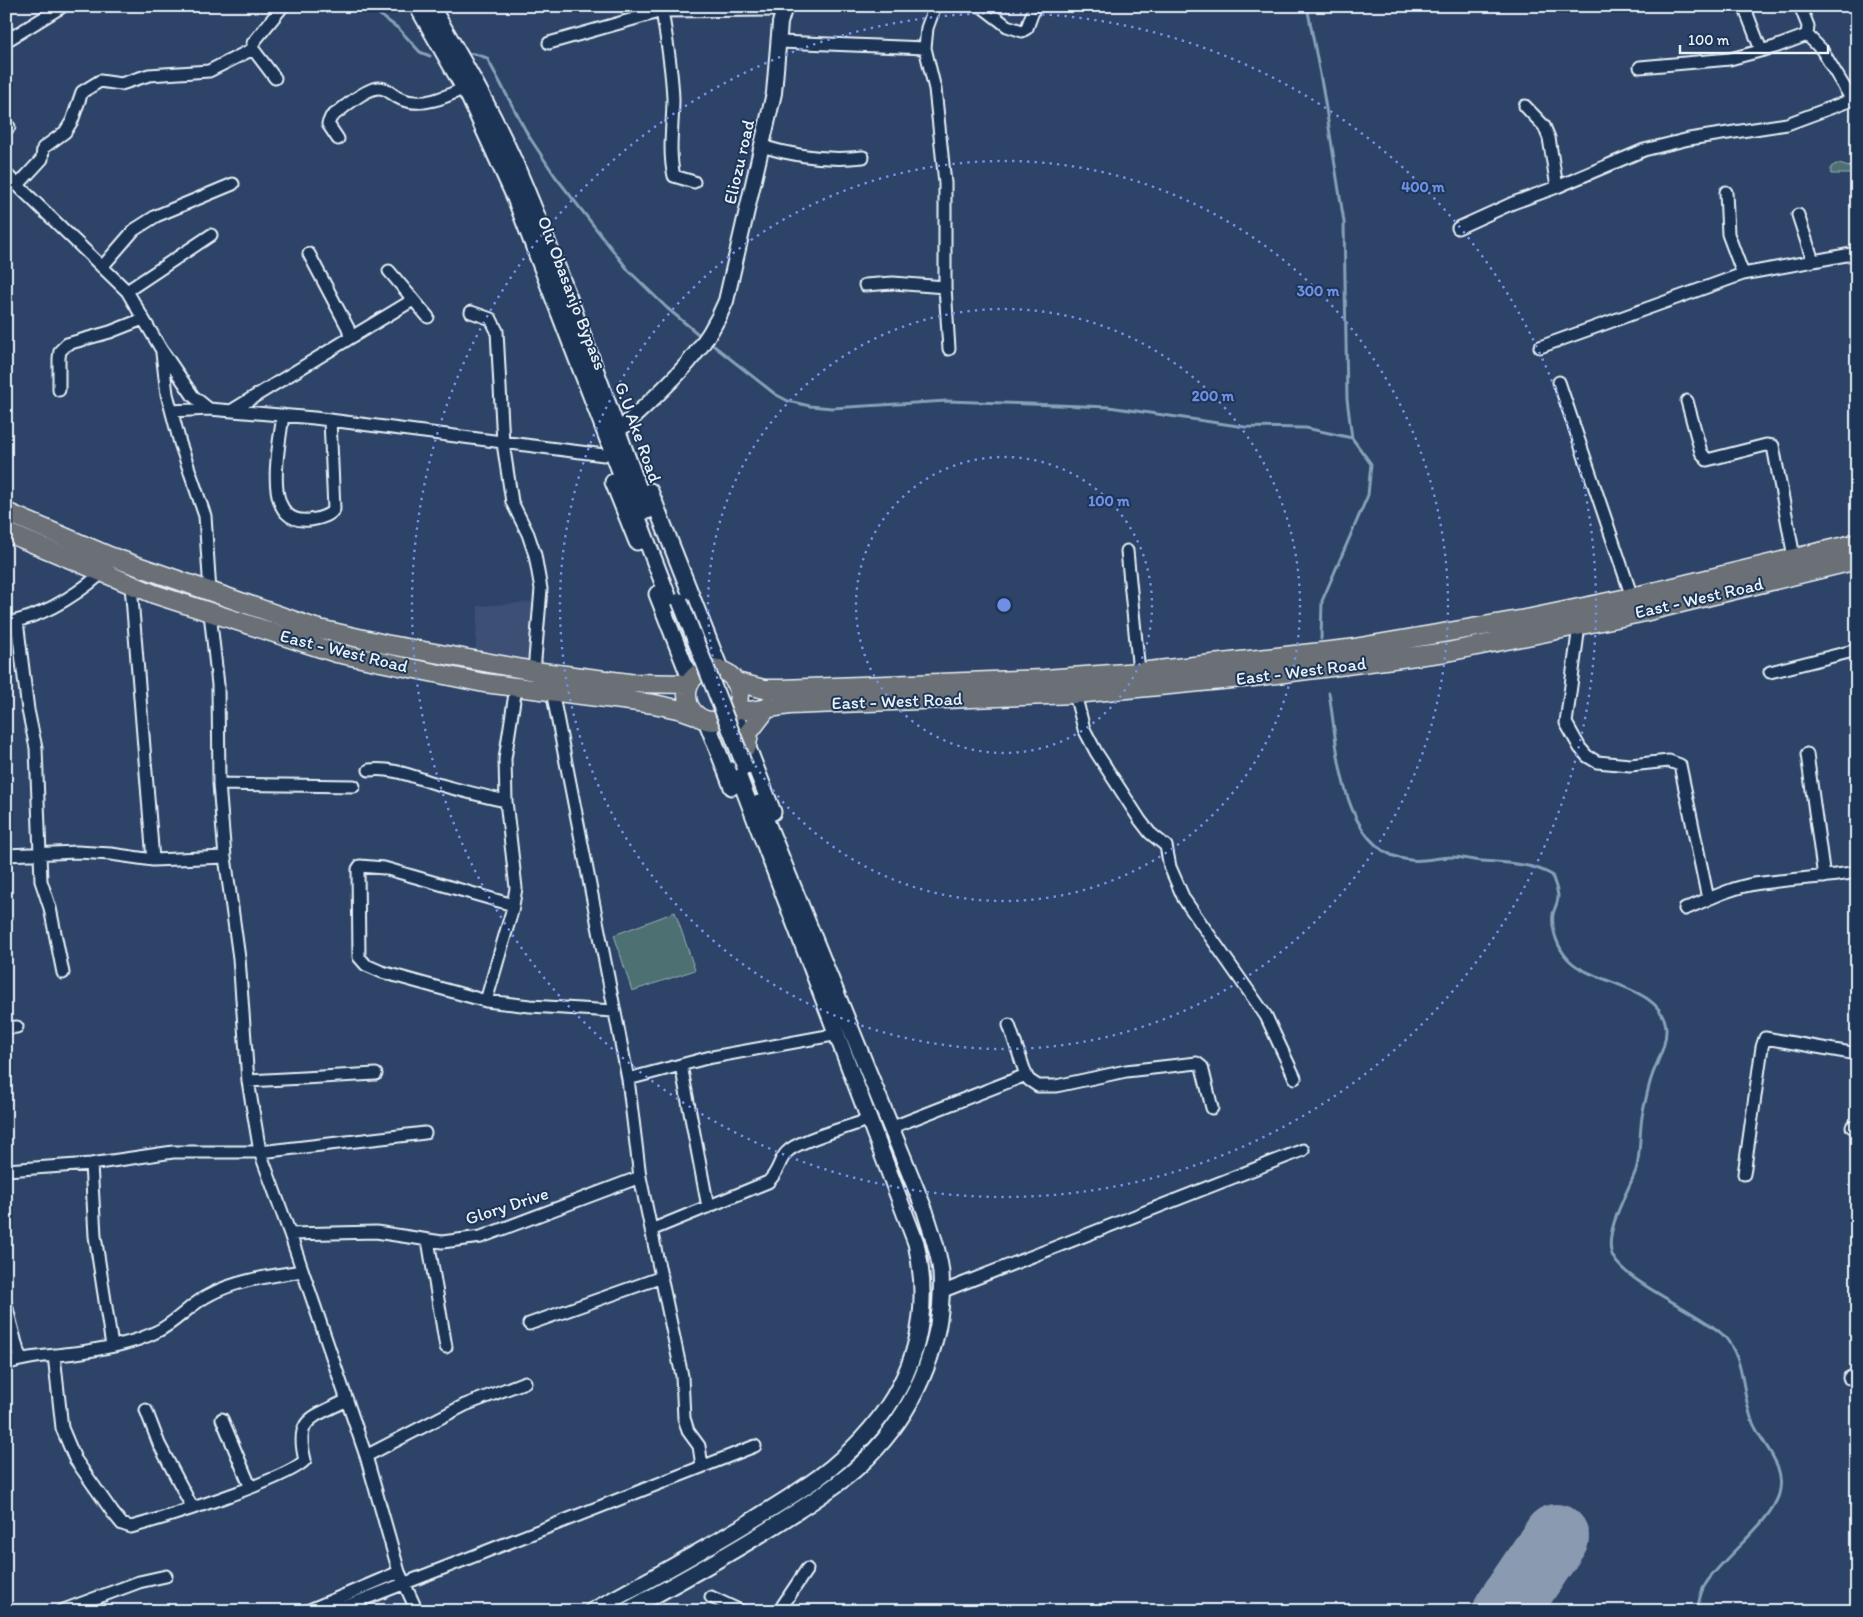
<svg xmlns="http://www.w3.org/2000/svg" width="1863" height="1617" font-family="Itim,sans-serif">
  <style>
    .built { fill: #3c5075 }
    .green { fill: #4d7072; stroke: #9ab0b5 }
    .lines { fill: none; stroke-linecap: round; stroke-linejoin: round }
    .stream { stroke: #87a1b8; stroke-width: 3 }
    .runway { stroke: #8a9ab0; stroke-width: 66 }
    .minor-casing { stroke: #e8f1f8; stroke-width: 15 }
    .tertiary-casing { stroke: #e8f1f8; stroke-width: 18 }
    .secondary-casing { stroke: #e8f1f8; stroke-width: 19 }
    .primary-casing { stroke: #e8f1f8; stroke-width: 21 }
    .minor { stroke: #1d3557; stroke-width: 11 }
    .tertiary { stroke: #1d3557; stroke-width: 14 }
    .secondary { stroke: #1d3557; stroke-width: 15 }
    .primary { stroke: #6b6f75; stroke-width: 18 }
    .secondary-bridge-casing { stroke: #e8f1f8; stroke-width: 19; stroke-linecap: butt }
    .secondary-bridge { stroke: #1d3557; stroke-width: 15 }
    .ring { fill: none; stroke: #6e8fe5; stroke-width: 2.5; stroke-dasharray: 2.5 5 }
    .labels { text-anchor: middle; stroke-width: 4; stroke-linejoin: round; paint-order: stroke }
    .street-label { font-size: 18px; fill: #e8f1f8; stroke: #1d3557 }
    .centre { fill: #6e8fe5; stroke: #1d3557; stroke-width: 2.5 }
    .ring-label { font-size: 15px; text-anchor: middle; font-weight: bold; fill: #6e8fe5; stroke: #1d3557; stroke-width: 4; stroke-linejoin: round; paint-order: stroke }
  </style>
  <rect width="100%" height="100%" fill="#2d4367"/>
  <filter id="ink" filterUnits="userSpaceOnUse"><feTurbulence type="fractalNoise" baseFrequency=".02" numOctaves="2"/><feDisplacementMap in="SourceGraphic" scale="10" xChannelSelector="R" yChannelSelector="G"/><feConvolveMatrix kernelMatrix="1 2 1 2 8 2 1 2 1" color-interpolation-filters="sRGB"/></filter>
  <g filter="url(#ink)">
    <path class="built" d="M 531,602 L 535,615 L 532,665 L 475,657 L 478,606 Z"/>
    <path class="green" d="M 1836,164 C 1844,164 1850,169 1857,168 L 1857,174 L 1831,174 L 1831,167 Z
      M 675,912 L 695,970 L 632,991 L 614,935 Z"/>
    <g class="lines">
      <path class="stream" d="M 368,6 L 399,29 L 420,52 L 430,56
        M 1307,6 L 1323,90 L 1344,222 L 1347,399 L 1352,438
        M 464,53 L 475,54 L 487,58 L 528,135 L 555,176 L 629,271 L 667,308 L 703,338
        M 709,342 L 775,394 L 788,401 L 810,406 L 832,408 L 947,401 L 1109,407 L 1245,427 L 1306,428 L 1352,438 L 1371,464 L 1368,495 L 1322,601 L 1321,639
        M 1329,693 C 1338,747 1340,852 1410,860 C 1424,862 1438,857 1452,857 C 1462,857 1472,860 1482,861 C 1506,863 1531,863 1552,875 C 1554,882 1558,890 1558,897 C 1558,903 1554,909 1553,914 C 1551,930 1558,949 1569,960 C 1592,984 1663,986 1666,1028 C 1667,1045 1657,1061 1652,1076 C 1648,1087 1646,1100 1643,1111 C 1639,1129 1641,1155 1636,1170 C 1628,1192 1606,1228 1611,1251 C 1616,1279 1698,1311 1722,1334 C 1746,1357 1741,1394 1753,1423 C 1763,1446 1787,1465 1779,1494 C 1770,1524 1723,1556 1705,1585 C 1700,1592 1699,1602 1697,1611"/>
      <path class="runway" d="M 1506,1611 L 1556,1537"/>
      <defs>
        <path id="minor" d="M 981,6 L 1007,26 L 1022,31 L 1027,28 L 1035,6
          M 1744,6 L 1761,50
          M 1800,6 L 1808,26 L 1807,35
          M 662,11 C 667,40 672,69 673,99 C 673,124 668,151 674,176 L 694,182
          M 6,41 L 63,6
          M 780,42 L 925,48
          M 549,43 L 662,11 L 785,10
          M 253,49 L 275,78
          M 1640,67 L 1730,59 L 1775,47 L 1807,35 L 1822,50 L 1852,100
          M 1525,106 L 1544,126 L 1549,138 L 1557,187
          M 6,129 L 9,127
          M 338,139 L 328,124 L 331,117 C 344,108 358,94 373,89 C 386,85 391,95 401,99 C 422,108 446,97 464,88
          M 761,146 C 794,156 829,161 863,157
          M 6,174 L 127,291 L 161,349 L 193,396 L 209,409
          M 18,185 L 42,159 L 43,148 L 65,132 L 72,121 L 82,92 L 100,81 L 121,84 L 149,75 L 209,71 L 253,49 L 253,43 L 283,6
          M 1726,192 L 1728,234 L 1743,274
          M 1798,215 L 1813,261
          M 1458,228 L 1513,203 L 1557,187 L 1644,150 L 1689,139 L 1787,124 L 1857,98
          M 102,267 L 134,230 L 156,216 L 233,184
          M 389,271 L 428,317
          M 865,285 L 893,283 L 945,287 L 945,183 L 935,89 L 925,48 L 927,28 L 935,6
          M 945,287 L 949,349
          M 127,291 L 211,235
          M 471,312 L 491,319 L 497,331 L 503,443 L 512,502 L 528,534 L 535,555 L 541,589 L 534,671
          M 350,338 L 413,300
          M 1540,347 L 1743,274 L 1857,253
          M 162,353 L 167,394 L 180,443 L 205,516 L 210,592
          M 1559,382 L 1632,597
          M 59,390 L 59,358 L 60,351 L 67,344 L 110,332 L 143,319
          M 1687,401 L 1701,452 L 1707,460 L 1766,445 L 1773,446 L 1794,557
          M 172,411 L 209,409 L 314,418 L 604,455
          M 231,411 L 350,338 L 348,328 L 309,254
          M 283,415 C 280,443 259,526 310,520 C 317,519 330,516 334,509 L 330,420
          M 1127,551 L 1139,672
          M 131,585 L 153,860
          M 210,613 L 218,685 L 219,784 L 225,857 L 239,958 L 248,1081 L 260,1152 L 290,1234 L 366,1456 L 399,1572 L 417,1611
          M 17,621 L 28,710 L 36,748 L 41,881 L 50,908 L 63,973
          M 6,623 C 43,617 74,597 102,573
          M 1579,626 L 1566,723 L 1580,748 L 1587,756 L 1597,762 L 1630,765 L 1669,761 L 1680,765 L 1708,899
          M 1770,672 L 1857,650
          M 552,691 L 628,1079 L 640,1177 L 682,1376 L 684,1418 L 688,1431 L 699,1446 L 702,1466
          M 1075,694 L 1084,729 L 1096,752 L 1140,820 L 1150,833 L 1166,846 L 1170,867 L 1184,899 L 1266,1016 L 1295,1078
          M 1807,754 L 1824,877
          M 369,770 C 393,767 414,777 437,784 C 460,790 482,796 506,801
          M 219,784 L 354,786
          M 6,855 L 77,852 L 111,854 L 153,860 L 225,857
          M 513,905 L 384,868 L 360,866 L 358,869 L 359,957 L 366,965 L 382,972 L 486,1001 L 530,1006 L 614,1011
          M 1685,909 C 1707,900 1730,888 1754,884 C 1788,879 1822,878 1857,872
          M 486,1001 L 512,911 L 516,888 L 506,801 L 505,759 L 516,687
          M 6,1028 L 17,1027
          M 681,1065 L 708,1207
          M 1026,1075 L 1029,1080 L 1038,1086 L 1056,1086 L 1126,1071 L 1197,1063 L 1202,1067 L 1212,1108
          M 628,1079 L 707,1058 L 833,1035
          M 248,1081 L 376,1074
          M 1852,1127 L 1857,1127
          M 890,1128 L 1026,1075 L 1009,1025
          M 91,1164 L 95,1236 L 112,1346
          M 6,1170 L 91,1164 L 173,1152 L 260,1152 L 425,1133
          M 1744,1174 L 1762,1047 L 1765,1038 L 1857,1054
          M 651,1230 L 768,1182 C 780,1171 778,1161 787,1152 C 798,1140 850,1127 867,1120
          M 290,1234 L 376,1232 L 442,1242 L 481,1237 L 640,1177
          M 428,1240 L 446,1347
          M 941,1292 L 1303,1150
          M 6,1305 L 20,1359
          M 529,1324 L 662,1277
          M 54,1355 L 62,1428 L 75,1459 L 113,1513 L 122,1524 L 131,1527 C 161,1519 289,1479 305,1460 C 294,1417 313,1418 347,1400
          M 6,1364 C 31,1355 56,1356 82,1352 C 106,1348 134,1343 156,1332 C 176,1323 190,1304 209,1295 C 236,1280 271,1276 302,1271
          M 1849,1378 L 1857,1374
          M 146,1410 L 159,1444 L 192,1507
          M 222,1419 L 250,1486
          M 366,1456 L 465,1405 L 525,1382
          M 711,1597 L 741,1611
          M 61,1611 L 139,1582 L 166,1576
          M 307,1611 L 399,1572
          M 334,1611 L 755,1446
          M 779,1611 L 807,1569"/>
        <path id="tertiary" d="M 624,426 C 666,386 703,357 726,301 L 774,93 L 780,23 L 785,6"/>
        <path id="secondary" d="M 417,6 L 469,97 L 515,198 L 671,604
          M 431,6 C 461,57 491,109 515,163 C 564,277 604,395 647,511
          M 613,482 L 637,542
          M 650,491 L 721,671
          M 657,594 L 691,681
          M 734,712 L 773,812
          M 706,720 L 732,787
          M 592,1611 C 647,1581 703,1551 756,1518 C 782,1502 809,1486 832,1467 C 903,1408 937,1335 916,1243 L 736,769
          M 626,1611 C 685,1579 743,1547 799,1510 C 826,1492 854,1474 876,1449 C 919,1402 945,1337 941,1273 C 939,1251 931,1231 925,1211 L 759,803"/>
        <path id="primary" d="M 6,512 L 109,556 L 315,628 L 385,644 L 534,671 L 629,683 L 689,684
          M 6,532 L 154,594 L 336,653 L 484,683 L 654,704 L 682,710 L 696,715
          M687 695a26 26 0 1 1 52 0a26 26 0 1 1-52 0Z
          M 736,682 L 764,689 L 781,689 L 1044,679 L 1139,672 L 1348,649 L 1531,618 L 1632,597 L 1857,543
          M 736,708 L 750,711 L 789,705 L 1075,694 L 1253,677 L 1447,652 L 1636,614 L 1857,560
          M 747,746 L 749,732 L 769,706"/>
      </defs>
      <use href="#minor" class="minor-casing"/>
      <use href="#tertiary" class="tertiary-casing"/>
      <use href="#secondary" class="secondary-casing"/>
      <use href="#primary" class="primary-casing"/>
      <use href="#minor" class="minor"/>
      <use href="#tertiary" class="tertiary"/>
      <use href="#secondary" class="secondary"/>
      <use href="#primary" class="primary"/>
      <defs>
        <path id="secondary-bridge" d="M 680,601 L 745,767"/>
      </defs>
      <use href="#secondary-bridge" class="secondary-bridge-casing"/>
      <use href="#secondary-bridge" class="secondary-bridge"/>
    </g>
  </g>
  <g class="ring">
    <circle cx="1004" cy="605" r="148"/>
    <circle cx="1004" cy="605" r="296"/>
    <circle cx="1004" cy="605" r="444"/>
    <circle cx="1004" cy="605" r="592"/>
  </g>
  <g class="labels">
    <g class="street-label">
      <text transform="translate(739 162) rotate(-77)" y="6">Eliozu road</text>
      <text transform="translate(572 293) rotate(69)" y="6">Olu Obasanjo Bypass</text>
      <text transform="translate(638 432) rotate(70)" y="6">G.U Ake Road</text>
      <text transform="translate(1699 598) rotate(-13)" y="6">East - West Road</text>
      <text transform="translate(344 651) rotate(14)" y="6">East - West Road</text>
      <text transform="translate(1301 671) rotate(-7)" y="6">East - West Road</text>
      <text transform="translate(897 701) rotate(-2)" y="6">East - West Road</text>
      <text transform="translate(507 1206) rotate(-18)" y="6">Glory Drive</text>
    </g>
  </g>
  <circle cx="1004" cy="605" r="8" class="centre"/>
  <g class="ring-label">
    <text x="1423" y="192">400 m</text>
    <text x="1318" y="296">300 m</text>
    <text x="1213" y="401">200 m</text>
    <text x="1109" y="506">100 m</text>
  </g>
  <rect width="1863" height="1617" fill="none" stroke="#1d3557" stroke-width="25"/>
  <rect x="12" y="12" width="1838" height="1592" fill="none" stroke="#e8f1f8" stroke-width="2" filter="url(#ink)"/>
  <path d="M1680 45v8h148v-8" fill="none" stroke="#e8f1f8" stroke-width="2.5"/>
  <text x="1688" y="45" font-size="15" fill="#e8f1f8" stroke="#1d3557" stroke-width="4" paint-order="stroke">100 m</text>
</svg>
